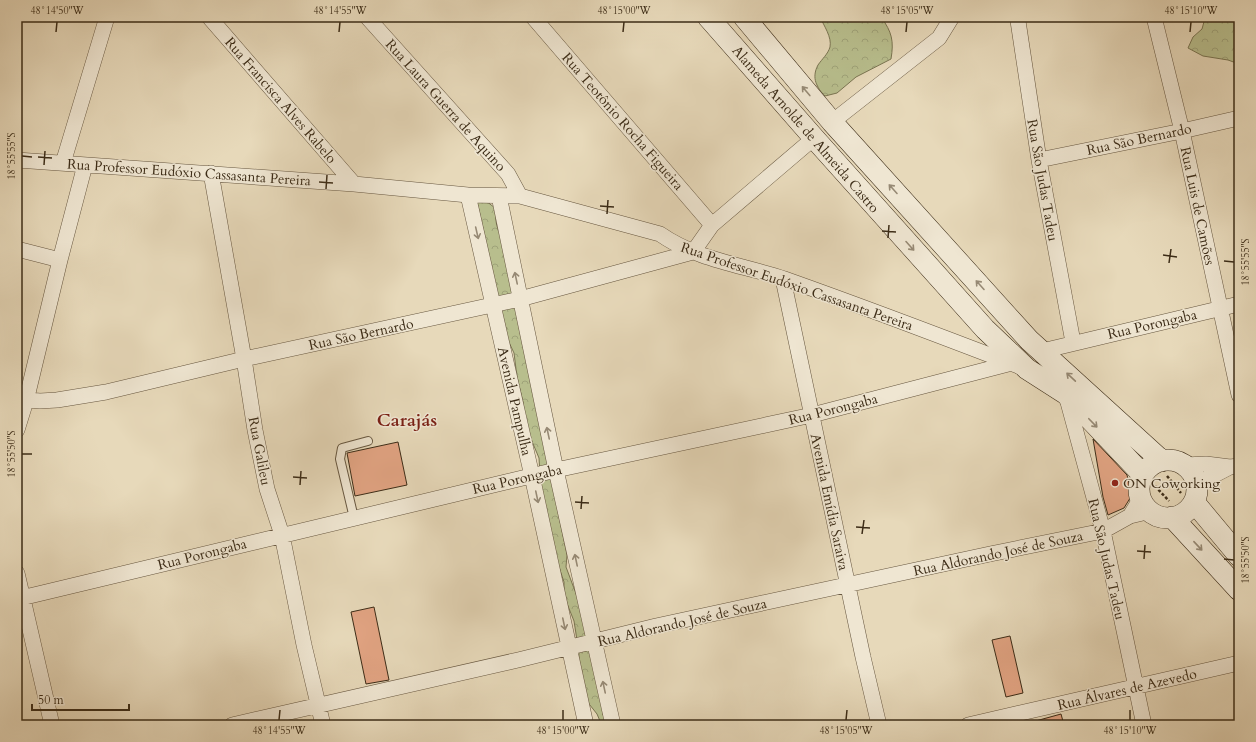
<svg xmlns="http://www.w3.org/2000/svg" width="1256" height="742" font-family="Cardo,serif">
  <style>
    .forest { fill: url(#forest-crowns); stroke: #7a7552 }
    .building { fill: #e2a483; stroke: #3c2c17 }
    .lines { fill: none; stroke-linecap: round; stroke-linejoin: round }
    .service-casing { stroke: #675740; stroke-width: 10 }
    .minor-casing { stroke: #675740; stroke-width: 16 }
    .secondary-casing { stroke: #3c2c17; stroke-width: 22 }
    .path { stroke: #3c2c17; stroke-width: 2.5; stroke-dasharray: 3 2; stroke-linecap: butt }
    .service { stroke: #efe6d2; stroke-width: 8 }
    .minor { stroke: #efe6d2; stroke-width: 15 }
    .secondary { stroke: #efe6d2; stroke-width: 21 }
    .oneway { stroke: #968974 }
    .ticks { fill: none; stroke: #3c2c17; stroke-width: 1.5 }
    .poi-dot { fill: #8f2418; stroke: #efe6d2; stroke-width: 1.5 }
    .labels { text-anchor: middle; stroke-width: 3; stroke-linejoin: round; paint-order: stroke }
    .street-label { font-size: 14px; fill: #3c2c17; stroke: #efe6d2 }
    .poi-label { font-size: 14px; fill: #3c2c17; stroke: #efe6d2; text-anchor: start }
    .district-label { font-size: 18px; font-weight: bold; fill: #7a1f14; stroke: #efe6d2 }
    .neatline { fill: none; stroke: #3c2c17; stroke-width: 1.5 }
    .ticks-label { font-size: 10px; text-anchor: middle; fill: #3c2c17 }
  </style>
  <defs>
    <pattern id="forest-crowns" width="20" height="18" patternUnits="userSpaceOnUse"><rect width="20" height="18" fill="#b8be8d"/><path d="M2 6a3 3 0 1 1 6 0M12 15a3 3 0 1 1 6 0" fill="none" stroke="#9fa379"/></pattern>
  </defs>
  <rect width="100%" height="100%" fill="#e7d9ba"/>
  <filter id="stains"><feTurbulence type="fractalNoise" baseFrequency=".005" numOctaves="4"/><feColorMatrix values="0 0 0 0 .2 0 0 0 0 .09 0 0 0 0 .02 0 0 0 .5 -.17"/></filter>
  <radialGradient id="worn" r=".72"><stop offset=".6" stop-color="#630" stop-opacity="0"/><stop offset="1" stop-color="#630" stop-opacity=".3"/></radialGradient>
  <path class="forest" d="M 820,17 L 881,17 C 892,32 894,41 891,59 L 856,77 L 837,93 L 825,96 C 817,88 811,78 818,65 C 822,59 828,54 830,47 C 832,37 824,26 820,17 Z
    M 1203,17 L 1239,17 L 1239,64 L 1228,60 L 1203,56 L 1188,48 L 1193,37 L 1202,29 L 1205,18 Z
    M 476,197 L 481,197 L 495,208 C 496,217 495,227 501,234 L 567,555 L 566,567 L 578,599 L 585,627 L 585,633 L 589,639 L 600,682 L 603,715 L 611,722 L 610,725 L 600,725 L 600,721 L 597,714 L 582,695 L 578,670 L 579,653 L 574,621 L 564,596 L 564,582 L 557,561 L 541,491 L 539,458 L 526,427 L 523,402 L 517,377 L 514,353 L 507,338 Z"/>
  <path class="building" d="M 1093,439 L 1127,475 L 1132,495 L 1124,508 L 1108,515 L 1103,497 Z
    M 398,442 L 407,485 L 355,496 L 347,453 Z
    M 374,607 L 389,680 L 366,684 L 351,612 Z
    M 1010,636 L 1023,693 L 1006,697 L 992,640 Z
    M 1061,714 L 1064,725 L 1033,725 L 1032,722 Z"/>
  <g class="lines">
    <defs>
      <path id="service" d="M 354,518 L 340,459 L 342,448 L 368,441"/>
      <path id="minor" d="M 209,17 L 354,184
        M 367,17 L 508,174 L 520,196
        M 533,17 L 712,225
        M 1018,17 L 1018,21 L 1039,160 L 1073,342
        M 1154,17 L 1182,131 L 1239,395
        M 832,122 L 939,38 L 952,17
        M 17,160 L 354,184 L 468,195 L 520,196 L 660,234 C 697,260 743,265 785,279 C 864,307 943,337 1021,367
        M 1039,160 L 1182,131 L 1239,118
        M 63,163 L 107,17
        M 211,173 L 244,359 L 255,430 L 267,489 L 282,535 L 304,645 L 323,725
        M 468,195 L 532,476 L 586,725
        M 499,196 L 556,470 L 613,725
        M 17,249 L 60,260
        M 783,279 L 863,657 L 879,725
        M 1042,351 L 1239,304
        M 1066,395 L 1103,531 L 1144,725
        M 17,399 L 40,401 L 57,400 L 106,392 L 244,359 L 520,299 L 693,252 L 712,225 L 814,138
        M 17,430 L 26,401 L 60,260 L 85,165
        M 1185,465 L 1206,464 L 1230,467 L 1239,466
        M 1197,484 L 1230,467
        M 1130,516 L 1141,498
        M 17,573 L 52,725
        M 17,599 L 556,470 L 812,415 L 1012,363
        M 232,725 L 518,660 L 656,626 L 990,554 L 1103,531 L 1130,516 L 1151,511
        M 968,725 L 1239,663"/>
      <path id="secondary" d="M 708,17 L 814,138 L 985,329 L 1027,369 L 1066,394 L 1143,475
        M 744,17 L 832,122 L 1029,340 L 1162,461
        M1139 489a29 29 0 1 1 58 0a29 29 0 1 1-58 0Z
        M 1194,502 L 1239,556
        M 1172,517 L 1239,590"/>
    </defs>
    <use href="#service" class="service-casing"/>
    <use href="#minor" class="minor-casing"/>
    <use href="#secondary" class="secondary-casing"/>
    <path class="path" d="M 1167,476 L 1181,493
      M 1155,486 L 1169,501"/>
    <use href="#service" class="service"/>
    <use href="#minor" class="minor"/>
    <use href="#secondary" class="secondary"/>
  </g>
  <defs><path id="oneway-shaft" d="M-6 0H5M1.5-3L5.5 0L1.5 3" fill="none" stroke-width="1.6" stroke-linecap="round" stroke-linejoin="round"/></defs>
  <g class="oneway">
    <use href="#oneway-shaft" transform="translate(806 91) rotate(-130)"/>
    <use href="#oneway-shaft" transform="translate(893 189) rotate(-132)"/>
    <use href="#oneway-shaft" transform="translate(477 233) rotate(77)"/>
    <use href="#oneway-shaft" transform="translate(910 246) rotate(48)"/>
    <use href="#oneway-shaft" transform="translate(516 278) rotate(-102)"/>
    <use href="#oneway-shaft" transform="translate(980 285) rotate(-132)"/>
    <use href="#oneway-shaft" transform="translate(1071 377) rotate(-137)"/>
    <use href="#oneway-shaft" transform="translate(1093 423) rotate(46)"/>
    <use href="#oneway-shaft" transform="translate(548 433) rotate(-102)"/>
    <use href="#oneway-shaft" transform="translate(537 497) rotate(78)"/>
    <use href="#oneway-shaft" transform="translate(1198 546) rotate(47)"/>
    <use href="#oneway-shaft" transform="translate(576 560) rotate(-102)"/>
    <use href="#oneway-shaft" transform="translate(564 624) rotate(78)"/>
    <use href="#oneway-shaft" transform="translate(604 687) rotate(-102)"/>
  </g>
  <path class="ticks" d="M 56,32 L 57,22M 339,32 L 340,22M 623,32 L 624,22M 906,32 L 907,22M 1190,32 L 1191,22M 22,156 L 32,157M 38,157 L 52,158M 44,165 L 45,151M 319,182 L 333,183M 326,189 L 327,175M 600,206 L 614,207M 607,214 L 608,200M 882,231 L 896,232M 888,238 L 889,225M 1163,255 L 1177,257M 1224,261 L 1234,262M 1169,263 L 1171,249M 22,454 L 32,454M 293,477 L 307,478M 300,485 L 301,471M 575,502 L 589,503M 581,509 L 582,496M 856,527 L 870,528M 862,534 L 864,520M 1137,551 L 1151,552M 1144,559 L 1145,545M 1224,559 L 1234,560M 279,720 L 280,710M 563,720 L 563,710M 846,720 L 847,710M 1130,720 L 1130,710"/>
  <circle class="poi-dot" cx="1115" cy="483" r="4"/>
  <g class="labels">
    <g class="street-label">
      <text transform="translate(281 100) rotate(49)" y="5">Rua Francisca Alves Rabelo</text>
      <text transform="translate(446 105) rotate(48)" y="5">Rua Laura Guerra de Aquino</text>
      <text transform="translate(623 121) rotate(49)" y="5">Rua Teotônio Rocha Figueira</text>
      <text transform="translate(806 129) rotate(49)" y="5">Alameda Arnolde de Almeida Castro</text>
      <text transform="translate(1139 139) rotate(-12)" y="5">Rua São Bernardo</text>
      <text transform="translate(189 172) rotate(4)" y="5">Rua Professor Eudóxio Cassasanta Pereira</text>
      <text transform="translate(1043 180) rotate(80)" y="5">Rua São Judas Tadeu</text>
      <text transform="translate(1198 206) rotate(78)" y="5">Rua Luis de Camões</text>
      <text transform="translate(797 286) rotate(19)" y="5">Rua Professor Eudóxio Cassasanta Pereira</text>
      <text transform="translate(1152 324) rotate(-13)" y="5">Rua Porongaba</text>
      <text transform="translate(361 334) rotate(-12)" y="5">Rua São Bernardo</text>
      <text transform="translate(515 401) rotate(77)" y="5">Avenida Pampulha</text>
      <text transform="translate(833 409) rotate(-14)" y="5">Rua Porongaba</text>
      <text transform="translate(260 451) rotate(79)" y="5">Rua Galileu</text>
      <text transform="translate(517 479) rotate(-13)" y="5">Rua Porongaba</text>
      <text transform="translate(830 502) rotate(78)" y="5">Avenida Emídia Saraiva</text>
      <text transform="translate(998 553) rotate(-12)" y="5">Rua Aldorando José de Souza</text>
      <text transform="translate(202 554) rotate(-14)" y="5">Rua Porongaba</text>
      <text transform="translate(1107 559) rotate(77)" y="5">Rua São Judas Tadeu</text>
      <text transform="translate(682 622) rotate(-13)" y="5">Rua Aldorando José de Souza</text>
      <text transform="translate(1127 689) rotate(-13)" y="5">Rua Álvares de Azevedo</text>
    </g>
    <g class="poi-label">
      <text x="1123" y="488">ON Coworking</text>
    </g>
    <g class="district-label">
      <text x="407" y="426">Carajás</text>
    </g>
  </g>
  <rect width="1256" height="742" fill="none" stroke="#e7d9ba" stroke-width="44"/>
  <path d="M32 704v6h97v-6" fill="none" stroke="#3c2c17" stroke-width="2"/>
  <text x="38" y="704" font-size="12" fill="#3c2c17" stroke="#efe6d2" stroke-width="3" paint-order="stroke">50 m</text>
  <rect x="22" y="22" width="1212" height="698" class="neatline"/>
  <g class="ticks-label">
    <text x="57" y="14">48°14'50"W</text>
    <text x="340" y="14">48°14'55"W</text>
    <text x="624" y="14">48°15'00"W</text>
    <text x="907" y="14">48°15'05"W</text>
    <text x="1191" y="14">48°15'10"W</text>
    <text transform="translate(11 156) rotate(-90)" y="4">18°55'55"S</text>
    <text transform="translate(1245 262) rotate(-90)" y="4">18°55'55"S</text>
    <text transform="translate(11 454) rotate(-90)" y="4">18°55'50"S</text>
    <text transform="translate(1245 560) rotate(-90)" y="4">18°55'50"S</text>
    <text x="279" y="734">48°14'55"W</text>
    <text x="563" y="734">48°15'00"W</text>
    <text x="846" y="734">48°15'05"W</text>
    <text x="1130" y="734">48°15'10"W</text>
  </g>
  <rect width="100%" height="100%" filter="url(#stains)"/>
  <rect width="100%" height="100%" fill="url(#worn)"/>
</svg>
